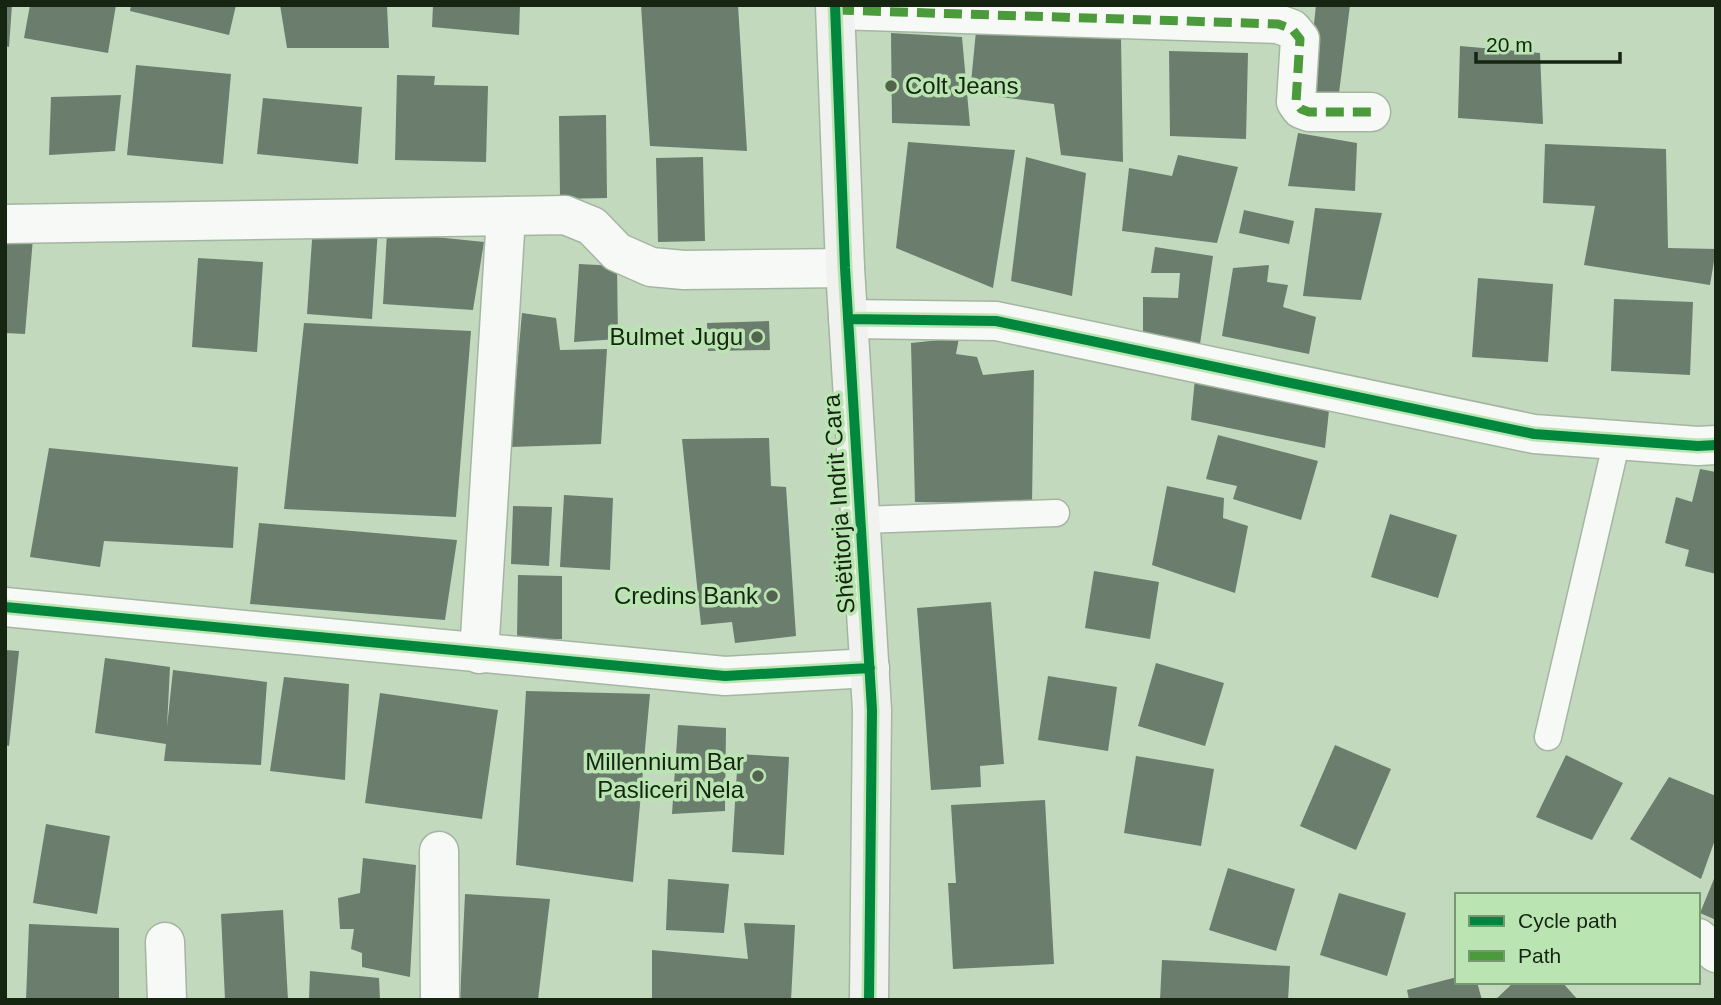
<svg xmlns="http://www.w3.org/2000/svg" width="1721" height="1005" font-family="Helvetica,sans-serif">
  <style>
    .building { fill: #6b7d6d }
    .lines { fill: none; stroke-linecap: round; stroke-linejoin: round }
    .lane-casing { stroke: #a4b6a1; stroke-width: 29 }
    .street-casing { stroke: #a4b6a1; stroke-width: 41 }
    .secondary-casing { stroke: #a4b6a1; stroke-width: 41 }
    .lane { stroke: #f6f9f5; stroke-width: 26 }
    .street { stroke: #f6f9f5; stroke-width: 38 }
    .secondary { stroke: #f1f2f0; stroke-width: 38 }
    .quiet { stroke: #4b9b3c; stroke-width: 9; stroke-dasharray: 18 9; stroke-linecap: butt }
    .cycleway-casing { stroke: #bae5b2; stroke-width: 15 }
    .cycleway { stroke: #00873e; stroke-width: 10 }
    .poi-dot { fill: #52644e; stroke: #bae5b2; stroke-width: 2.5 }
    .labels { text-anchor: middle; stroke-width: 7; stroke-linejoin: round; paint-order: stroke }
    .poi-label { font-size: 24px; fill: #152512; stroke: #bae5b2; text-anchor: end }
    .street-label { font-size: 24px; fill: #152512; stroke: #bae5b2 }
  </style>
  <rect width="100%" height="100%" fill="#c2d9be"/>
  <path class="building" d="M 5,5 L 12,5 L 9,47 L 5,46 Z
    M 30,5 L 116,5 L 108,53 L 24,38 Z
    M 131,5 L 236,5 L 229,35 L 130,11 Z
    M 280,5 L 387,5 L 389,48 L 287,48 Z
    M 433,5 L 520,5 L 519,35 L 432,27 Z
    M 641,5 L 738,5 L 747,151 L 650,146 Z
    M 1316,5 L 1350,5 L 1339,93 L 1306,99 Z
    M 976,31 L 1121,38 L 1123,162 L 1061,155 L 1054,104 L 970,93 Z
    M 891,33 L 962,37 L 970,126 L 892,123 Z
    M 1460,46 L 1540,53 L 1543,124 L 1458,118 Z
    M 1169,51 L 1248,53 L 1246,139 L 1170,136 Z
    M 136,65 L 231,74 L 223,164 L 127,155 Z
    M 397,75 L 435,76 L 434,85 L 488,86 L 486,162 L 395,160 Z
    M 121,95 L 115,151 L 49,155 L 51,97 Z
    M 263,98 L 362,107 L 358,164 L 257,154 Z
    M 606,115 L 607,198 L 560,199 L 559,116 Z
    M 1298,133 L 1357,143 L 1355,191 L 1288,186 Z
    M 908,142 L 1015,150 L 993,288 L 896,248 Z
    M 1545,144 L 1666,149 L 1668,248 L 1716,249 L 1710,285 L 1584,265 L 1595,206 L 1543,203 Z
    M 1178,155 L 1238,167 L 1217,243 L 1122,231 L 1129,168 L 1172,176 Z
    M 703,157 L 705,241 L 658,242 L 656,158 Z
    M 1026,157 L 1086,173 L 1072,296 L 1011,281 Z
    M 1315,208 L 1382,213 L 1361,300 L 1303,296 Z
    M 1244,210 L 1294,221 L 1289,244 L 1239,233 Z
    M 313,225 L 378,229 L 372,319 L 307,314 Z
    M 387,232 L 484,242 L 473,310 L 383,304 Z
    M 5,236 L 33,238 L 25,334 L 5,333 Z
    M 1155,247 L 1213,256 L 1200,344 L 1143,334 L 1143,297 L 1178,298 L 1180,273 L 1151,273 Z
    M 198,258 L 263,262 L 257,352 L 192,347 Z
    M 579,264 L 617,266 L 618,339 L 574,342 Z
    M 1269,265 L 1267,282 L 1288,285 L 1283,307 L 1316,317 L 1309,354 L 1222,336 L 1233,268 Z
    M 1478,278 L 1553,284 L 1548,362 L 1472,357 Z
    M 1614,299 L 1693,302 L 1690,375 L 1611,371 Z
    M 522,313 L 556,318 L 560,350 L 607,349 L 601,444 L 510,447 Z
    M 769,321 L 770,350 L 708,351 L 707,323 Z
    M 304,323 L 471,331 L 456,517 L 284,509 Z
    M 959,338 L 956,354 L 977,357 L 983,375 L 1034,370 L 1032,504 L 915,502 L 911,343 Z
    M 1195,378 L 1330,401 L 1325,448 L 1191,420 Z
    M 1218,435 L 1318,461 L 1301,520 L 1233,499 L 1237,486 L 1206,479 Z
    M 769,438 L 771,486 L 786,487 L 796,636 L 735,643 L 732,622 L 701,625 L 682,439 Z
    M 49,448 L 238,467 L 233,548 L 104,541 L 100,567 L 30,557 Z
    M 1700,469 L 1716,472 L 1716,574 L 1685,566 L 1689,550 L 1665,543 L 1676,497 L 1692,502 Z
    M 1167,486 L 1224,498 L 1223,518 L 1248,526 L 1235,593 L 1152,565 Z
    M 564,495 L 613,498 L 610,570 L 560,567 Z
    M 513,506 L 552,507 L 549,566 L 511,564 Z
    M 1390,514 L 1457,535 L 1438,598 L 1371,577 Z
    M 259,523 L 457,540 L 445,620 L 250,604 Z
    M 1094,571 L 1159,582 L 1150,639 L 1085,628 Z
    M 518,575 L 562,576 L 562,639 L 517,639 Z
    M 991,602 L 1004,764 L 980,766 L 981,787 L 931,790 L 917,608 Z
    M 5,650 L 19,651 L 9,746 L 5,745 Z
    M 105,658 L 170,667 L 167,727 L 173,670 L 267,682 L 261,765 L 164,761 L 166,744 L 95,733 Z
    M 1156,663 L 1224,683 L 1205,746 L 1138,726 Z
    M 1048,676 L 1117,687 L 1108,751 L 1038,740 Z
    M 284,677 L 349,684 L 345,780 L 270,771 Z
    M 526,691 L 650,694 L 633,882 L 516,865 Z
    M 380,693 L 498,710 L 482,819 L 365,803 Z
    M 678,725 L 726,728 L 725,811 L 672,814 Z
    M 1335,745 L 1391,769 L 1356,850 L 1300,826 Z
    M 738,754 L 789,757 L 784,855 L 732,852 Z
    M 1566,755 L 1623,783 L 1592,840 L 1536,817 Z
    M 1136,756 L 1214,769 L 1201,846 L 1124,833 Z
    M 1669,777 L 1716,796 L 1716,837 L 1701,879 L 1630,839 Z
    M 1045,800 L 1054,964 L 953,969 L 948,883 L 956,883 L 951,805 Z
    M 46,824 L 110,836 L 97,914 L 33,903 Z
    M 363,858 L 416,865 L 410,977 L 362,967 L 362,953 L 351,949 L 354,929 L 340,929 L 338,898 L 360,893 Z
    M 1228,868 L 1295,889 L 1276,951 L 1209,930 Z
    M 1716,874 L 1716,920 L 1700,913 Z
    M 668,879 L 729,884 L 724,933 L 666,930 Z
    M 1339,893 L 1406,913 L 1387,976 L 1320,955 Z
    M 465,894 L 550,899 L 538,1000 L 460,999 Z
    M 283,910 L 288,1000 L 225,1000 L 221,914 Z
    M 744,923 L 795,925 L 791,1000 L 652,998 L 652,950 L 748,959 Z
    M 29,924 L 119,928 L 119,1000 L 26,1000 Z
    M 1162,960 L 1290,966 L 1288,1000 L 1160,1000 Z
    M 310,971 L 379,978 L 380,1000 L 309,1000 Z
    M 1457,977 L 1457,982 L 1477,982 L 1482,1000 L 1409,1000 L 1407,990 Z
    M 1514,982 L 1562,982 L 1578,1000 L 1495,1000 Z"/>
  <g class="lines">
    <defs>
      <path id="lane" d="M 862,520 L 1056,513
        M 1548,737 L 1617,440"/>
      <path id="street" d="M 836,10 L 1278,24 L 1292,29 L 1300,39 L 1296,102 L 1301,109 L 1309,112 L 1371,112
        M 5,224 L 565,215 L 592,226 L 617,252 L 651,267 L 684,270 L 845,268
        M 848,319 L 996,321 L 1534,434 L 1698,446 L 1716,445
        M 5,607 L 725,676 L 870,668
        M 479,654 L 506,216
        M 439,851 L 440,1000
        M 1698,938 L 1716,953
        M 165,942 L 167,1000"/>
      <path id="secondary" d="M 835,5 L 845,268 L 872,710 L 869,1000"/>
    </defs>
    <use href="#lane" class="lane-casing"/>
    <use href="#street" class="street-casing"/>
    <use href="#secondary" class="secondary-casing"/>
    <use href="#lane" class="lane"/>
    <use href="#street" class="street"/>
    <use href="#secondary" class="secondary"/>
    <path class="quiet" d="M 836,10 L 1278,24 L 1292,29 L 1300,39 L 1296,102 L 1301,109 L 1309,112 L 1371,112"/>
    <defs>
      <path id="cycleway" d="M 835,5 L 845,268 L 872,710 L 869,1000
        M 848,319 L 996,321 L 1534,434 L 1698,446 L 1716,445
        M 5,607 L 725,676 L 870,668"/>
    </defs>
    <use href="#cycleway" class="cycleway-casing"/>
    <use href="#cycleway" class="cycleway"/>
  </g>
  <g class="poi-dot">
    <circle cx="891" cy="86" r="7"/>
    <circle cx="757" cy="337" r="7"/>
    <circle cx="772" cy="596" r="7"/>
    <circle cx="758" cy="776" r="7"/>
  </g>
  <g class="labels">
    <g class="poi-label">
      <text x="905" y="94" text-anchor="start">Colt Jeans</text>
      <text x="743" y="345">Bulmet Jugu</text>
      <text x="758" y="604">Credins Bank</text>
      <text x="744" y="770">Millennium Bar<tspan x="744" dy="28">Pasliceri Nela</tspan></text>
    </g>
    <g class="street-label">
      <text transform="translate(839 504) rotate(-94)" y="8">Shëtitorja Indrit Cara</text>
    </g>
  </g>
  <rect width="1721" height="1005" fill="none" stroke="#152512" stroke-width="14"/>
  <rect x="1455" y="893" width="245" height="91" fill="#bae5b2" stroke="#789872" stroke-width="2"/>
  <rect x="1469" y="916" width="35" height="10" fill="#00873e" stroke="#789872" stroke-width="2"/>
  <text x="1518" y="928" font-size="21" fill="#152512">Cycle path</text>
  <rect x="1469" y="951" width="35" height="10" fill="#4b9b3c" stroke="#789872" stroke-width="2"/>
  <text x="1518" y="963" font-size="21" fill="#152512">Path</text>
  <path d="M1476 52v10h144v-10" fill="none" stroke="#152512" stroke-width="3.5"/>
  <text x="1486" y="52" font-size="21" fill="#152512" stroke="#bae5b2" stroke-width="5" paint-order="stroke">20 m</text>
</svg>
